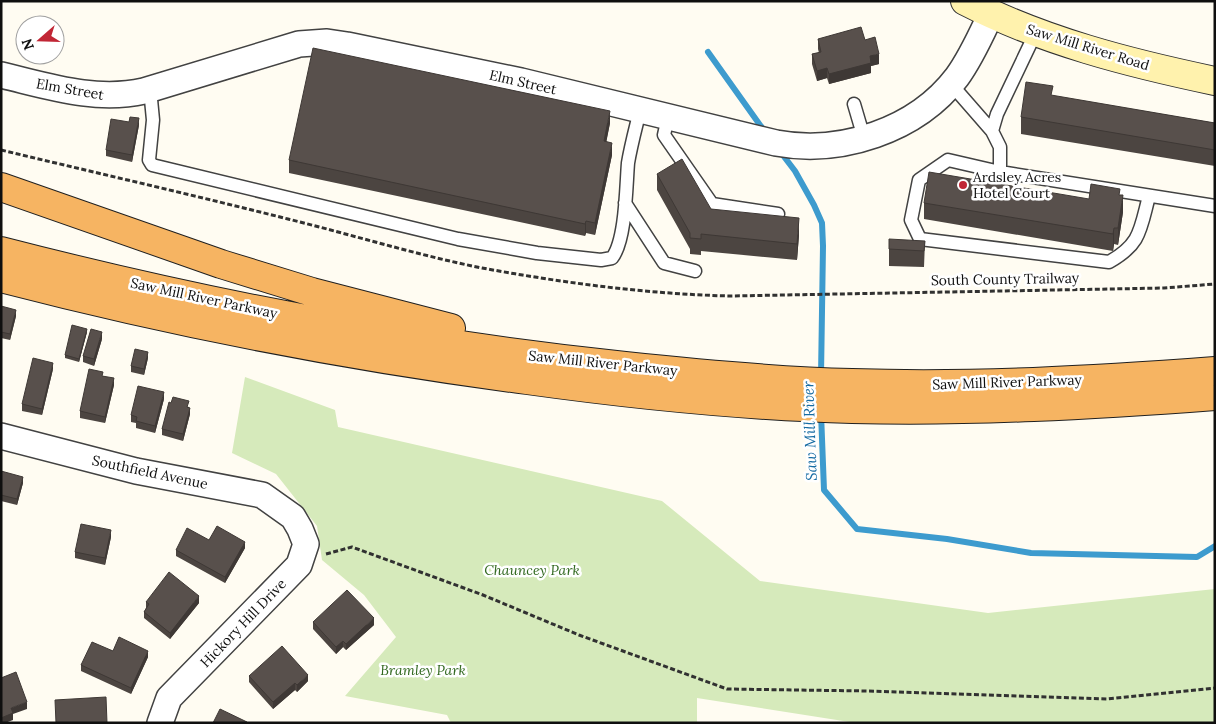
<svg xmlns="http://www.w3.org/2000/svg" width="1216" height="724" font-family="Lora,serif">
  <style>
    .green { fill: #d6eabb }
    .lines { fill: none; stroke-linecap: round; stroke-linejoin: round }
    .stream { stroke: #3d9bce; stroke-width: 6 }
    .service-casing { stroke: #424242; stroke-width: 15 }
    .minor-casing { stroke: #424242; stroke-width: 28 }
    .secondary-casing { stroke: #313131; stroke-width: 30 }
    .trunk-casing { stroke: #202020; stroke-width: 30 }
    .path { stroke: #313131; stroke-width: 3; stroke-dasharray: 5 2.5; stroke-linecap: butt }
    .service { stroke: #fff; stroke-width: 12 }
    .minor { stroke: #fff; stroke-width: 25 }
    .secondary { stroke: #fff2ad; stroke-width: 28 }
    .trunk { stroke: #f6b462; stroke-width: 28 }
    .wall { fill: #4c4541 }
    .shaded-wall { fill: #3e3835 }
    .building { fill: #58504c; stroke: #3e3835 }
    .poi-dot { fill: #c12635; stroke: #fff; stroke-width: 2 }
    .labels { text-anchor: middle; stroke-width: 5; stroke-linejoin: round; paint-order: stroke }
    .street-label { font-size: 14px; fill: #0f0f0f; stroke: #fff }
    .poi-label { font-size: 14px; fill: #0f0f0f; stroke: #fff; text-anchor: start }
    .park-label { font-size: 14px; font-style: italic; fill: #31681f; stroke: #fff }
    .water-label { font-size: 15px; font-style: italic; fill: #176ca3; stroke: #fff }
  </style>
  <rect width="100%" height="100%" fill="#fffcf2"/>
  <path class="green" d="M 245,377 L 335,410 L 338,427 L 662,501 L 760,581 L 988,613 L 1215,589 L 1215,723 L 856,723 L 697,698 L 697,723 L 451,723 L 447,715 L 345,696 L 396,637 L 364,595 L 322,560 L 317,526 L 276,474 L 232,453 Z"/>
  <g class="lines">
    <path class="stream" d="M 708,52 L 765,132
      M 779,150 L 795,171 L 814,205 L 822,223 L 823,246 L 821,376
      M 821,413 L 824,490 L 857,529 L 947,539 L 1031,553 L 1197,557 L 1215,546"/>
    <defs>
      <path id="service" d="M 951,84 L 992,131 L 1000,147 L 1000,172 L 1215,206
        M 150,89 L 153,120 L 149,160 L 152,165 L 458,239 L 537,253 L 601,260 L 612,258 C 626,240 626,187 628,163 C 631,145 636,127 640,110
        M 854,104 L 864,138
        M 668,117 L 664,135 L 712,204 L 778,214
        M 992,131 L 997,114 L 1036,32
        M 1000,172 L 948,160 L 919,180 L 911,220 L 920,239 L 1109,262 C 1141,244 1140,230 1149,196
        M 625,203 L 664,263 L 695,271"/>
      <path id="minor" d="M 1,75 C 48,86 95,102 144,91 L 299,44 L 327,42 L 347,45 L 521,81 L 776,143 C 840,155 916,131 957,77 C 971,58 981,35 991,14
        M 1,436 L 136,471 L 262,495 L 293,517 L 300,529 L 306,544 L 299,565 L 169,698 L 160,723"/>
      <path id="secondary" d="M 965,1 C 1043,41 1129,63 1215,81"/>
      <path id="trunk" d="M 1,187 L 221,264 L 312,292 L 451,328
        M 1,251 C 206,304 414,344 625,366 C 700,374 776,381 852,383 C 973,387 1094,380 1215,371
        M 1,278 C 174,323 350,357 527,380 C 635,395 743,406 852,409 C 973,412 1094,405 1215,396"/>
    </defs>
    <use href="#service" class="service-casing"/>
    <use href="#minor" class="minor-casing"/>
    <use href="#secondary" class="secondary-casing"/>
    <use href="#trunk" class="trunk-casing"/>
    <path class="path" d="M 1,150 C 97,173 193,195 288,219 C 353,235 417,255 482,268 C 564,283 647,294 730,296 L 1164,288 L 1215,284
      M 326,554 L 352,547 L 483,595 L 579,635 L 727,689 L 868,691 L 1107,699 L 1215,688"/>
    <use href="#service" class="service"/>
    <use href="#minor" class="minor"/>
    <use href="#secondary" class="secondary"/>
    <use href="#trunk" class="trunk"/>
  </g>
  <path class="wall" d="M 818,39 L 865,40 L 879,64 L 871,66 L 871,73 L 829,84 L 827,78 L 817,81 L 812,64 L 812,54 L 819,53 L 818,49 Z
    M 1053,96 L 1215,123 L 1215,166 L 1021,134 L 1021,117 Z
    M 610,123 L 606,142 L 612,155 L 595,235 L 586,233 L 585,236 L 289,173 L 289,160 Z
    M 139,125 L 132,162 L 106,156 L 106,150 Z
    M 657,174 L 711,209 L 799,235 L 797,260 L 701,251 L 701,255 L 690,254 L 690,249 L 657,190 Z
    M 1120,195 L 1123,212 L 1118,245 L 1114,244 L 1113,251 L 924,219 L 924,203 L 1089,199 Z
    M 925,241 L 924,267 L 889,266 L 889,249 Z
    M 1,306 L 16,316 L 10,340 L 1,338 Z
    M 87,332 L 79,362 L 65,358 L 65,355 Z
    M 102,339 L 94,366 L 83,362 L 83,356 Z
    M 148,358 L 144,375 L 131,372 L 131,366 Z
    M 53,369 L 42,415 L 22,411 L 22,404 Z
    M 103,376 L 114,385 L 105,423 L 80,418 L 80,411 Z
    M 164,399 L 155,433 L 136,428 L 136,423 L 131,422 L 131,415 Z
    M 171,403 L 189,407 L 190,414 L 183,441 L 162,435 L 162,429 Z
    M 1,471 L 23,483 L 17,505 L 1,501 Z
    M 111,537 L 105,565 L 75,558 L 75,552 Z
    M 209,540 L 245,548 L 225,583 L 176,556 L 176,550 Z
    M 146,602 L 199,603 L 170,639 L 144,618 L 144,612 L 146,608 Z
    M 313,622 L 374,625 L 346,650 L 343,647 L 336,654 L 313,629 Z
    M 113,651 L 148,657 L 131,694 L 81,671 L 81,665 Z
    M 249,676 L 308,681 L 297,692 L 295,690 L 273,709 L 249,682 Z"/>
  <path class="shaded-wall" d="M 879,54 L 879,64 L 871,66 L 871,73 L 829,84 L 829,74 L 870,56 Z
    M 827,68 L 827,78 L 817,81 L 817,71 Z
    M 610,111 L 610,123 L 604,154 L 604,141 Z
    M 139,118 L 139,125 L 132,162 L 132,155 Z
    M 612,143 L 612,155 L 595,235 L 595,223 Z
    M 1123,195 L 1123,212 L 1118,245 L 1118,228 Z
    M 799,218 L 799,235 L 797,260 L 797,244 Z
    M 586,221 L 586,233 L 585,236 L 585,224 Z
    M 1114,228 L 1114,244 L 1113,251 L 1113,234 Z
    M 16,310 L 16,316 L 10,340 L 10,334 Z
    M 87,329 L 87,332 L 79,362 L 79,359 Z
    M 102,332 L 102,339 L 94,366 L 94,359 Z
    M 148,352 L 148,358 L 144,375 L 144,369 Z
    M 53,363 L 53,369 L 42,415 L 42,409 Z
    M 114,378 L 114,385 L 105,423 L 105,417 Z
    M 164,392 L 164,399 L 155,433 L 155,426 Z
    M 190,408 L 190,414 L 183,441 L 183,434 Z
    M 23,477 L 23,483 L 17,505 L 17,499 Z
    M 111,530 L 111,537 L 105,565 L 105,558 Z
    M 245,542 L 245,548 L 225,583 L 225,577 Z
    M 199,596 L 199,603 L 170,639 L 170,633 Z
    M 374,618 L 374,625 L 346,650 L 346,644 Z
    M 343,641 L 343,647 L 336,654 L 336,647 Z
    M 148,651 L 148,657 L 131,694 L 131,688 Z
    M 308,675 L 308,681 L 297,692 L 297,685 Z
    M 295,683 L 295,690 L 273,709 L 273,702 Z
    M 27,702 L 27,709 L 13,714 L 13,720 L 5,723 L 1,723 L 1,718 L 11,708 Z"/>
  <path class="building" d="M 861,27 L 865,40 L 875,37 L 879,54 L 870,56 L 871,63 L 829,74 L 827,68 L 817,71 L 812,54 L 821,52 L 818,39 Z
    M 313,48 L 610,111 L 604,141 L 612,143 L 595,223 L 586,221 L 585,224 L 289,160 Z
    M 1026,82 L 1053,86 L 1051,95 L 1215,123 L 1215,150 L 1021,117 Z
    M 130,117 L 139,118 L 132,155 L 106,150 L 111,119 L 129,122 Z
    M 682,159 L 711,209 L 799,218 L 797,244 L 701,234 L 701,239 L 690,238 L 690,233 L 657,174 Z
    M 929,172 L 1089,199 L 1091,184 L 1120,189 L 1119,195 L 1123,195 L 1118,228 L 1114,228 L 1113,234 L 924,203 Z
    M 889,239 L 925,241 L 924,251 L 889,249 Z
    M 1,306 L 16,310 L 10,334 L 1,332 Z
    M 72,325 L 87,329 L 79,359 L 65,355 Z
    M 91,329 L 102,332 L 94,359 L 83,356 Z
    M 135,349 L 148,352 L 144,369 L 131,366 Z
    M 33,358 L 53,363 L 42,409 L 22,404 Z
    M 89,369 L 103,372 L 102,376 L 114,378 L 105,417 L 80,411 Z
    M 138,386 L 164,392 L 155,426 L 136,421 L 137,417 L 131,415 Z
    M 173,397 L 189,401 L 187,407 L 190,408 L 183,434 L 162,429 L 169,402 L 171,403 Z
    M 1,471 L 23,477 L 17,499 L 1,495 Z
    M 81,524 L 111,530 L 105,558 L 75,552 Z
    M 217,526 L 245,542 L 225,577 L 176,550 L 187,528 L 209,540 Z
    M 169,572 L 199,596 L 170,633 L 144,612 L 149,604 L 146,602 Z
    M 347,590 L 374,618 L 346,644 L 343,641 L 336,647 L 313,622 Z
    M 119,637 L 148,651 L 131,688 L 81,665 L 92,642 L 113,651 Z
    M 282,646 L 308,675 L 297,685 L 295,683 L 273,702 L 249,676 Z
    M 16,672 L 27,702 L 11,708 L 13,713 L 1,718 L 1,678 Z
    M 106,697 L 107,723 L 56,723 L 55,700 Z
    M 220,709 L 247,722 L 247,723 L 213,723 Z"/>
  <circle class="poi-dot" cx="963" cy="185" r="5"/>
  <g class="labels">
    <g class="street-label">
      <text transform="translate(1088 47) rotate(17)" y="5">Saw Mill River Road</text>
      <text transform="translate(523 82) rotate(13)" y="5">Elm Street</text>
      <text transform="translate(70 89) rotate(10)" y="5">Elm Street</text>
      <text transform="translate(1005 279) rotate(-1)" y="5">South County Trailway</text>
      <text transform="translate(204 298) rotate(12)" y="5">Saw Mill River Parkway</text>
      <text transform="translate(603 363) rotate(6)" y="5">Saw Mill River Parkway</text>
      <text transform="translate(1007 382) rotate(-2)" y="5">Saw Mill River Parkway</text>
      <text transform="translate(150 472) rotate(12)" y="5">Southfield Avenue</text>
      <text transform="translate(243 623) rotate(-46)" y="5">Hickory Hill Drive</text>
    </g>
    <g class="poi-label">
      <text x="973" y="182">Ardsley Acres<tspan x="973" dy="16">Hotel Court</tspan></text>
    </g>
    <g class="park-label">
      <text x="532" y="575">Chauncey Park</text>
      <text x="423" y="675">Bramley Park</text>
    </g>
    <g class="water-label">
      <text transform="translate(810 431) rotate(-92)" y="5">Saw Mill River</text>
    </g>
  </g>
  <rect width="1216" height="724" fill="none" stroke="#0f0f0f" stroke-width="5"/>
  <g transform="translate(40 40) rotate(250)"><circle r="24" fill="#ffffff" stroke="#9f9f9f"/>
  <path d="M0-4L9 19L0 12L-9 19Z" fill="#c12635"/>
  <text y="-8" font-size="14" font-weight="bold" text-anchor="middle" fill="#0f0f0f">N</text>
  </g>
</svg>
